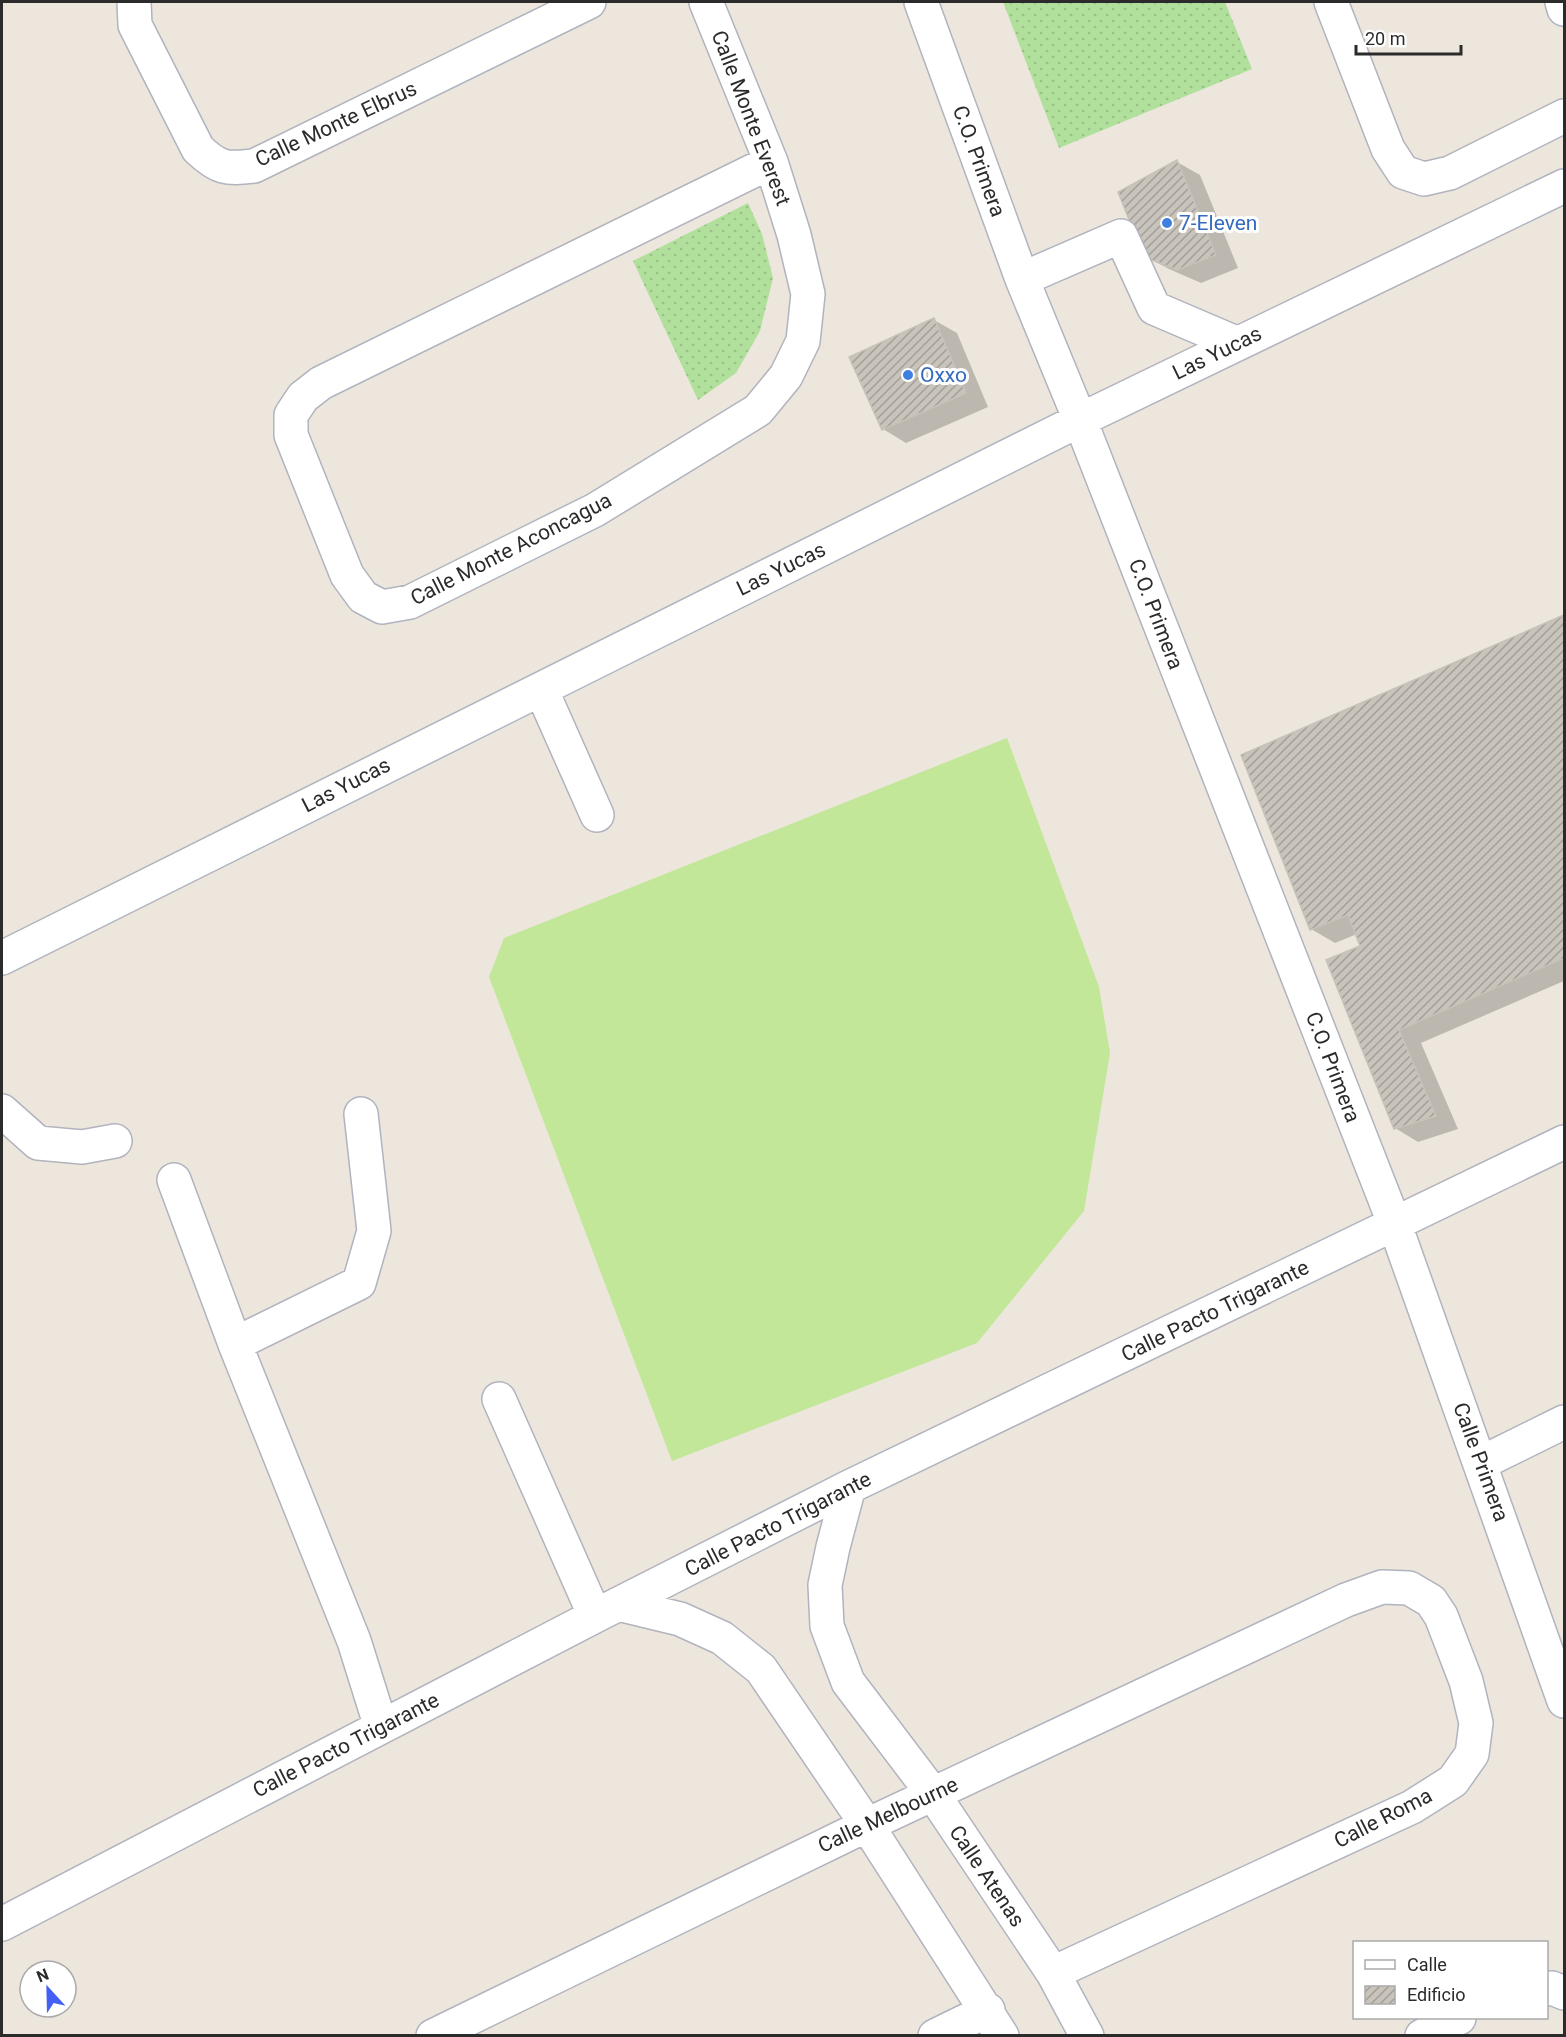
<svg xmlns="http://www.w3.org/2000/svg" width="1566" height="2037" font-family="Roboto,sans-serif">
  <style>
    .grass { fill: url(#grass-dots) }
    .pitch { fill: #c3e798 }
    .shadow { fill: #0003 }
    .building { fill: url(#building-hatch); stroke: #c7c2b7; stroke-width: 1.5 }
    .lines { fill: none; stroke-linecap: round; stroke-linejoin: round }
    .minor-casing { stroke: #b1b3be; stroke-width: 36 }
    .minor { stroke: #fff; stroke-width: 33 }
    .shop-dot { fill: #3f7fe0; stroke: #fff; stroke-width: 2 }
    .labels { text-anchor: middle; stroke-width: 6; stroke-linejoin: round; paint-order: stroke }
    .street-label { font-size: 21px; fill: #2b2b2b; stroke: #fff }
    .shop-label { font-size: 21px; fill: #366cbe; stroke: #fff; text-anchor: start }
  </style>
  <defs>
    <pattern id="grass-dots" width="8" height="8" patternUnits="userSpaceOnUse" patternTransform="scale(1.5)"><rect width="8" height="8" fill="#b1e09c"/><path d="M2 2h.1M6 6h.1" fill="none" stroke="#98c087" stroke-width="1.8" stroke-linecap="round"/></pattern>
    <pattern id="building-hatch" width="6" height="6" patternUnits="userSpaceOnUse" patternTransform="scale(1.5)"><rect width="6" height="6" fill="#c8c4bc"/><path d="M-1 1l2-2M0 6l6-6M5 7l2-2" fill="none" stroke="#a39f99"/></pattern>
  </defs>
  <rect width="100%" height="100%" fill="#ece6dd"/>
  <path class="grass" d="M 1003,2 L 1225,2 L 1252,69 L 1059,148 Z
    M 748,203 L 762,234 L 773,278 L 760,331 L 736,373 L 698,400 L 633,261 Z"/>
  <path class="pitch" d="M 1007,738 L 1099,987 L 1110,1053 L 1084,1211 L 977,1343 L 672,1461 L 489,977 L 504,938 Z"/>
  <path class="shadow" d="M 1177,162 L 1200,175 L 1238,268 L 1201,283 L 1169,269 L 1145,256 Z
    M 934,320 L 957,333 L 988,407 L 906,443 L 883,429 Z
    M 1564,617 L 1564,981 L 1421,1043 L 1458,1129 L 1418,1142 L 1395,1128 L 1362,947 L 1357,934 L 1335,943 L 1311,929 L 1243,755 Z"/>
  <path class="building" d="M 1177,160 L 1216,255 L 1177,270 L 1144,257 L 1118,192 Z
    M 934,318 L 966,393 L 882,430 L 849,357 Z
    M 1564,615 L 1564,958 L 1399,1030 L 1436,1116 L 1394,1129 L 1326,960 L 1360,946 L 1348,915 L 1310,930 L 1241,755 Z"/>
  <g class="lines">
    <defs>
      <path id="minor" d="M 134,2 L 135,25 L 198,149 C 219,169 226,169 254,166 L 589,2
        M 706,2 L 771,162 L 794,235 L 808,294 L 803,341 L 786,376 L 758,410 L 595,510 L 410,602 L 382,607 L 363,597 L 347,575 L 291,435 L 291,415 L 303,397 L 321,383 L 771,162
        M 921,2 L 1022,279 L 1080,420 L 1395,1225 L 1564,1701
        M 1331,2 L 1388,149 L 1403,172 L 1424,179 L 1450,173 L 1564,116
        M 1562,2 L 1564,9
        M 1022,279 L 1121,236 L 1154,308 L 1236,343
        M 541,689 L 597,815
        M 2,958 L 1080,420 L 1564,186
        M 2,1111 L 38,1143 L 82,1147 L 115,1141
        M 174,1180 L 235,1344 L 354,1641 L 381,1727
        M 235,1344 L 359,1283 L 374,1231 L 361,1114
        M 499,1399 L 595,1616
        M 1481,1463 L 1564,1422
        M 849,1487 L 833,1547 L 825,1585 L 827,1626 L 848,1682 L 933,1794 L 1053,1973 L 1087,2036
        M 618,1604 L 680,1619 L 722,1638 L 761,1669 L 867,1825 L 1002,2036
        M 2,1924 L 595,1616 L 849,1487 L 1564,1142
        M 1546,1989 L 1552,1988 L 1564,1993
        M 433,2036 L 867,1825 L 1346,1600 L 1382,1587 L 1409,1588 L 1431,1601 L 1441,1616 L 1466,1681 L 1476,1723 L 1472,1754 L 1453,1781 L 1412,1807 L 1053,1973
        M 935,2036 L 988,2010
        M 1422,2036 L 1459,2018"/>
    </defs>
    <use href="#minor" class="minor-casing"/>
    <use href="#minor" class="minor"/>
  </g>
  <g class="shop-dot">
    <circle cx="1167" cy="223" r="6"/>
    <circle cx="908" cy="375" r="6"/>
  </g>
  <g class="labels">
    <g class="street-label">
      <text transform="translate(751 118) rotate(69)" y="7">Calle Monte Everest</text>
      <text transform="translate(336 124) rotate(-25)" y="7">Calle Monte Elbrus</text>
      <text transform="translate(979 161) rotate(70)" y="7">C.O. Primera</text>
      <text transform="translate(1217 353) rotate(-26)" y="7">Las Yucas</text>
      <text transform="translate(511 549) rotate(-27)" y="7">Calle Monte Aconcagua</text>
      <text transform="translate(781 569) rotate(-26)" y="7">Las Yucas</text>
      <text transform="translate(1156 614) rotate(69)" y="7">C.O. Primera</text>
      <text transform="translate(346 785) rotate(-27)" y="7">Las Yucas</text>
      <text transform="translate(1333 1067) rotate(69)" y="7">C.O. Primera</text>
      <text transform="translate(1215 1311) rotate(-26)" y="7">Calle Pacto Trigarante</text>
      <text transform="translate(1481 1462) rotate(70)" y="7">Calle Primera</text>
      <text transform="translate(778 1524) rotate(-27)" y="7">Calle Pacto Trigarante</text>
      <text transform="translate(346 1745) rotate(-27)" y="7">Calle Pacto Trigarante</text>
      <text transform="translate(888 1815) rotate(-25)" y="7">Calle Melbourne</text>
      <text transform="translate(1383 1818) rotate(-27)" y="7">Calle Roma</text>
      <text transform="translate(987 1876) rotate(56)" y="7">Calle Atenas</text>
    </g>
    <g class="shop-label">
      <text x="1179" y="230">7-Eleven</text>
      <text x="920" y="382">Oxxo</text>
    </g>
  </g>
  <rect width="1566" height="2037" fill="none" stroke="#2b2b2b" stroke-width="6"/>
  <rect x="1353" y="1941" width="195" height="78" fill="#ffffff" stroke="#aaaaaa" stroke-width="1.5"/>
  <rect x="1365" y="1960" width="30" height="9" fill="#ffffff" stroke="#aaaaaa" stroke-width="1.5"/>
  <text x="1407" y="1971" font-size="18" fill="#2b2b2b">Calle</text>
  <rect x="1365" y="1986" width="30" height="18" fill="url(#building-hatch)" stroke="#aaaaaa" stroke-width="1.5"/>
  <text x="1407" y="2001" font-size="18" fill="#2b2b2b">Edificio</text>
  <g transform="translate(48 1989) rotate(338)"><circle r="28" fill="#ffffff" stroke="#aaaaaa" stroke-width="1.5"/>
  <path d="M0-4.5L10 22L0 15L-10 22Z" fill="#445ff3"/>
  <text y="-9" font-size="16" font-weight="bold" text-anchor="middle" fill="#2b2b2b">N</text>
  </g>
  <path d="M1356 45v9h105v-9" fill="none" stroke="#2b2b2b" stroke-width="3"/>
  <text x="1365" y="45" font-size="18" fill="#2b2b2b" stroke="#ffffff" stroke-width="4.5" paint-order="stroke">20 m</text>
</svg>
